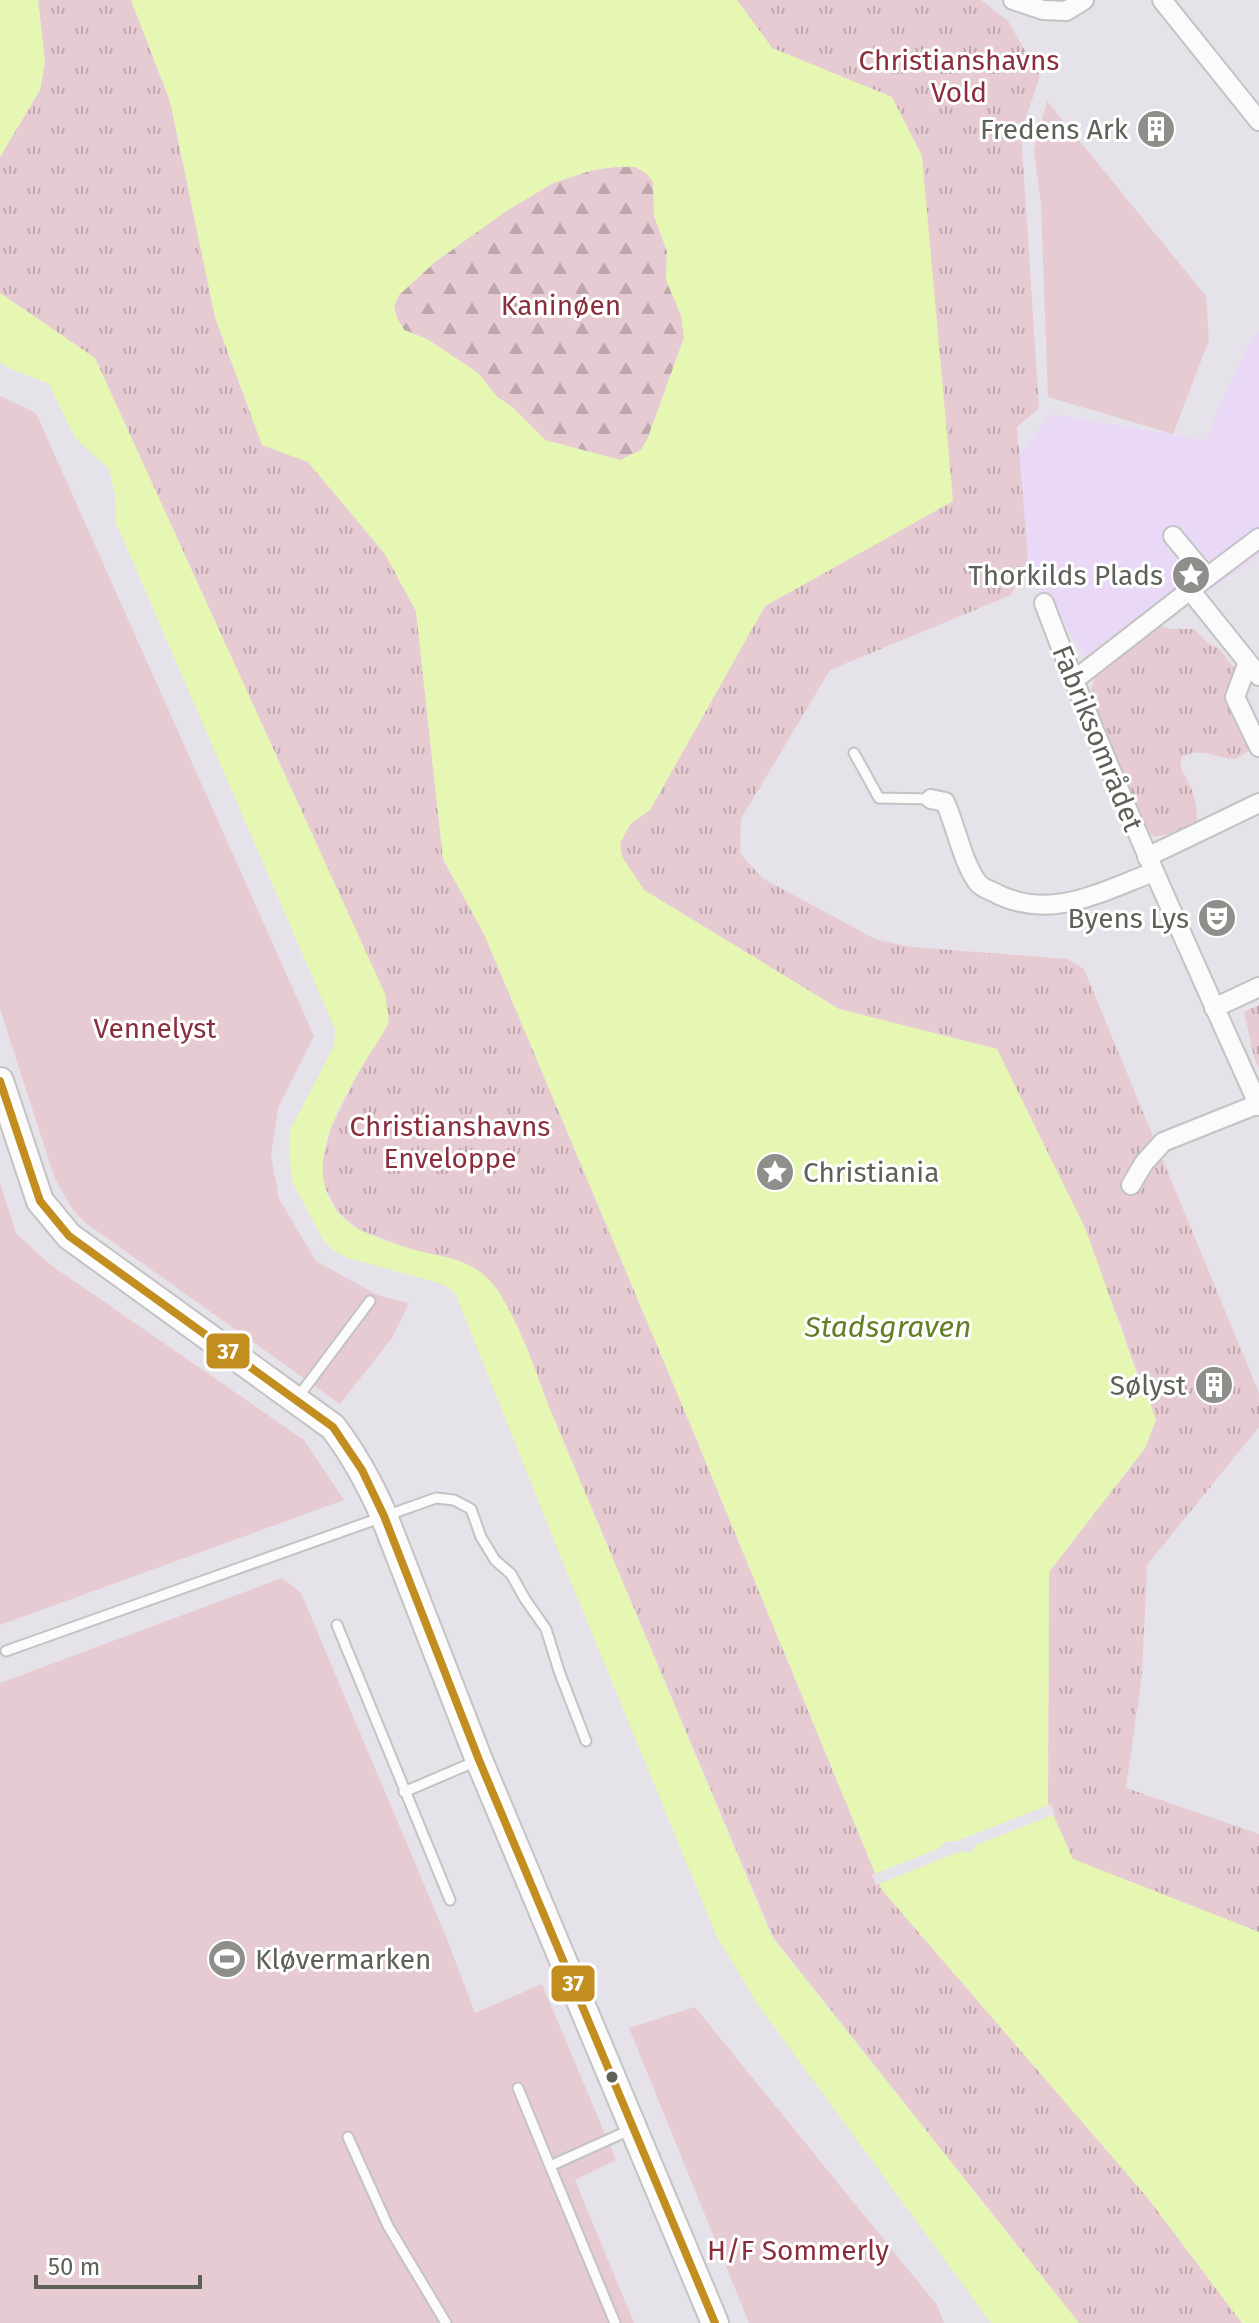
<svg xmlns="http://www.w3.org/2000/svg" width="1259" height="2323" font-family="'Fira Sans',sans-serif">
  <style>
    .commercial { fill: #e9d9f6 }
    .green { fill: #e7cbd3 }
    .forest { fill: url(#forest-firs) }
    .park { fill: url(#park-tufts) }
    .water { fill: #e6f6b3; fill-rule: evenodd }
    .pier { fill: #e6e2ea }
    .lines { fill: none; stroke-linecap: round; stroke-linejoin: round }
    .lane-casing { stroke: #c4c3c3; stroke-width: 13 }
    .street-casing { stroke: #c4c3c3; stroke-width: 22 }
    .secondary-casing { stroke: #c3c3c3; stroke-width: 30 }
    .lane { stroke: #fbfbfc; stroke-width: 9 }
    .street { stroke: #fbfbfc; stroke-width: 18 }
    .secondary { stroke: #fbfbfc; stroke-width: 26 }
    .bus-1-casing { stroke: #fff; stroke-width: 14 }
    .bus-1 { stroke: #c18e1f; stroke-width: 8 }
    .bus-dot { fill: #5e6158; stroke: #fff; stroke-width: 3 }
    .labels { text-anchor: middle; stroke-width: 6; stroke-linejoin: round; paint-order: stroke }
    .park-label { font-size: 28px; fill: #892f3c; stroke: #fff }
    .poi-label { font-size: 28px; fill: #5e6158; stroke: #fff; text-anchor: end }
    .street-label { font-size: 28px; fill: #5e6158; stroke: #fff }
    .water-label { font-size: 30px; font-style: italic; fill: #638028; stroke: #fff }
    .line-badge { stroke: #fff; stroke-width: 3 }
    .badge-label { font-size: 22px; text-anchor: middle; font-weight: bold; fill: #fff }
  </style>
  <defs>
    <pattern id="forest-firs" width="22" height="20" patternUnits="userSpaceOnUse" patternTransform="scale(2)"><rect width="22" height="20" fill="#e7cbd3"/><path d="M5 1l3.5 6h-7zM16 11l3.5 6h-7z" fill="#bea8ae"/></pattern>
    <pattern id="park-tufts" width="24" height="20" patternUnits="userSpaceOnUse" patternTransform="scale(2)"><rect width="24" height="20" fill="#e7cbd3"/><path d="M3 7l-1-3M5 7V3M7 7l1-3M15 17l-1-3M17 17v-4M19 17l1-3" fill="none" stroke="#bea8ae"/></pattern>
  </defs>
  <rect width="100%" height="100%" fill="#e6e2ea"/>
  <path class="commercial" d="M 1259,333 L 1259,556 L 1095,671 L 1029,570 L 1019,455 L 1051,414 L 1205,440 L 1250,340 Z"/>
  <path class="green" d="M 1047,101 L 1206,296 L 1209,340 L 1173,434 L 1048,397 L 1041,205 L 1034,150 Z
    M 0,396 L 36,413 L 314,1036 L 278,1108 L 271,1156 L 279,1199 L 316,1261 L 377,1295 L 409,1303 L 392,1338 L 340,1404 L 83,1221 L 72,1208 L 55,1179 L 0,1009 Z
    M 0,1183 L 16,1233 L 48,1263 L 304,1440 L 344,1500 L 0,1625 Z
    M 282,1578 L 301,1593 L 445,1934 L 475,2013 L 542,1984 L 616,2160 L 575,2180 L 634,2323 L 0,2323 L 0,1683 Z
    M 695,2007 L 937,2305 L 944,2323 L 749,2323 L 629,2028 Z"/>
  <path class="forest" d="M 616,167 L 635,167 L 646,173 L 653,182 L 654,216 L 667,251 L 666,280 L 681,315 L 684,338 L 647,440 L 641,450 L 620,460 L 545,440 L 511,406 L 497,397 L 478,373 L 427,339 L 404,330 L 397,318 L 394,306 L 399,295 L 435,262 L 508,210 L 553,183 L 593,170 Z"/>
  <path class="park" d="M 38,0 L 131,0 L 170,101 L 215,317 L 262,445 L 308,462 L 385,554 L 416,611 L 443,859 L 484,934 L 691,1426 L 882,1890 L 1147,2197 L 1242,2323 L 1079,2323 L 773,1937 L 549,1407 L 527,1350 L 498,1290 L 486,1277 L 476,1269 L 460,1262 L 413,1250 L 358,1229 L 338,1212 L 323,1184 L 322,1163 L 331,1128 L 360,1069 L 385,1029 L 385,994 L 95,358 L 0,293 L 0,157 L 40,90 L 45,62 Z
    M 737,0 L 981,0 L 1008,21 L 1040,76 L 1021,132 L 1039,408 L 1017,427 L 1028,558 L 1011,595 L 830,670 L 741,819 L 740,853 L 762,878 L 877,940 L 912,947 L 1067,959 L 1084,969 L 1259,1393 L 1259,1427 L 1147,1565 L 1142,1675 L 1126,1788 L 1259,1834 L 1259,1932 L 1072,1859 L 1048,1803 L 1049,1572 L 1145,1448 L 1156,1420 C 1145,1388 1130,1359 1122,1327 L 997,1049 L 839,1009 L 644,890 L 622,857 L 620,843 L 631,823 L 650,810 L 765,606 L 953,501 L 891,97 L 772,48 Z
    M 1162,626 L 1170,629 L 1194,629 L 1209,644 L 1219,648 L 1234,668 L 1256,747 L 1235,759 C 1215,758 1201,746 1182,757 C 1178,770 1184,772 1189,783 C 1194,794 1199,812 1196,824 L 1187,829 L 1155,837 L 1149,833 L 1106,735 L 1091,690 L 1098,670 Z
    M 1259,1005 L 1259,1068 L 1254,1057 L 1244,1012 Z"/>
  <path class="water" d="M 0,0 L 38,0 L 45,62 L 40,90 L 0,157 Z
    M 131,0 L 737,0 L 772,48 L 892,97 L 922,156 L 953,501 L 765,606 L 650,810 L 631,823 L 620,843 L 622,857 L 644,890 L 839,1009 L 997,1049 L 1086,1230 L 1137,1374 L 1145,1388 L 1156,1420 L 1145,1448 L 1049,1572 L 1048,1803 L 1073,1859 L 1259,1932 L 1259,2323 L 1242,2323 L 1147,2197 L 882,1890 L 691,1426 L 484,934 L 443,859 L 416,611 L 385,554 L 308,462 L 262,445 L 215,317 L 170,101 ZM 616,167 L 635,167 L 646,173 L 653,182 L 654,216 L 667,251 L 666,280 L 681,315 L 684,338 L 647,440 L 641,450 L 620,460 L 545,440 L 511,406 L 497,397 L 478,373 L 427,339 L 404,330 L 397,318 L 394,306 L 399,295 L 435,262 L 508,210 L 553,183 L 593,170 Z
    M 0,293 L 95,358 L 385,994 L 389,1021 C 382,1038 370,1052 361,1068 C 334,1114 297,1180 349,1223 C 364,1235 387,1241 405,1247 C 431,1256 464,1256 485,1276 C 512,1300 536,1372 549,1407 L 772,1937 L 1079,2323 L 991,2323 L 758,2005 L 717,1937 L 568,1575 L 456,1295 L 448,1287 L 439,1283 L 348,1258 L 333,1250 L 324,1241 L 292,1182 L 289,1149 L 290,1130 L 334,1046 L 335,1029 L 116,523 L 115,494 L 109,469 L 75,438 L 49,384 L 11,369 L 0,363 Z"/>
  <path class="pier" d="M 1051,1804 L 1055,1814 L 976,1845 L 970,1853 L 961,1851 L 876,1885 L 872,1875 L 940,1848 L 946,1841 L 954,1842 Z"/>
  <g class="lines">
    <defs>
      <path id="lane" d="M 854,753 L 879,798 L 931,799
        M 298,1397 L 370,1301
        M 337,1625 L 450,1900
        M 6,1651 L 436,1498 L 454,1500 L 471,1509 L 481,1537 L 495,1560 L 511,1574 L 525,1599 L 546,1629 L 559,1671 L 586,1741
        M 404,1792 L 479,1760
        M 518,2088 L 550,2166
        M 348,2137 L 388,2226 L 446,2323
        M 615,2323 L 550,2166 L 632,2129"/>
      <path id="street" d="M 1013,0 L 1043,10 L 1066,11 L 1084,0
        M 1162,0 L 1259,121
        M 1173,536 L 1207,577
        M 1259,538 L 1190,590 L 1259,676
        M 1044,603 C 1108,773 1184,939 1259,1106
        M 1248,662 L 1235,697 L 1259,747
        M 1073,681 L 1190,590
        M 931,799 L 945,802 C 956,826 963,864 978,883 C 983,889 993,891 999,895 C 1054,920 1102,891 1154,872
        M 1147,857 L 1259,803
        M 1214,1008 L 1259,987
        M 1131,1185 L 1144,1163 L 1163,1142 L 1258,1104"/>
      <path id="secondary" d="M 0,1081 L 40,1201 L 69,1236 L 333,1427 C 355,1456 370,1484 384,1516 L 479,1760 L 715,2323"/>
    </defs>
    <use href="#lane" class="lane-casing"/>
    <use href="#street" class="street-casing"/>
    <use href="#secondary" class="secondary-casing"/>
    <use href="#lane" class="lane"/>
    <use href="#street" class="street"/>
    <use href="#secondary" class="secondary"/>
    <defs>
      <path id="bus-1" d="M 0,1081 L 40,1201 L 69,1236 L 333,1427 L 362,1470 L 384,1516 L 479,1760 L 715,2323"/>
    </defs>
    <use href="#bus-1" class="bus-1-casing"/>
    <use href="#bus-1" class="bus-1"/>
  </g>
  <defs>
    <symbol id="building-disc" viewBox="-11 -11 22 22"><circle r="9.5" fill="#8e8e8b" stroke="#fff"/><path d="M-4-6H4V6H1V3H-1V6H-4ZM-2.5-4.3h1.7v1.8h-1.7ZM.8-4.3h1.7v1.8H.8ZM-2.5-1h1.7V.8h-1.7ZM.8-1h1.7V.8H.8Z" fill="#fff"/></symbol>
    <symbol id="sight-disc" viewBox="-11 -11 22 22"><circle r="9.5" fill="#8e8e8b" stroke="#fff"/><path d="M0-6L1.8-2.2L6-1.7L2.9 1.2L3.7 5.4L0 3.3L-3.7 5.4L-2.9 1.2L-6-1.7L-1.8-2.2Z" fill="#fff"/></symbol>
    <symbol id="theatre-disc" viewBox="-11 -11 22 22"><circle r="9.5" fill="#8e8e8b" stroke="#fff"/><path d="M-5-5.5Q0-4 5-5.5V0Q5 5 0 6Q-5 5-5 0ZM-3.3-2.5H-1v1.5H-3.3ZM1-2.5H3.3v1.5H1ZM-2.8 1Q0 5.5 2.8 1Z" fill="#fff"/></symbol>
    <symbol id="stadium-disc" viewBox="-11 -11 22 22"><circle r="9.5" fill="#8e8e8b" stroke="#fff"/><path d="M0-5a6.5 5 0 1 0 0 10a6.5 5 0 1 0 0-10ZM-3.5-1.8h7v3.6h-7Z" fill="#fff"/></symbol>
  </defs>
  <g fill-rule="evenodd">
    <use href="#building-disc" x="1134" y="107" width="44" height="44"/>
    <use href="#sight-disc" x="1169" y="553" width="44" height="44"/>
    <use href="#theatre-disc" x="1195" y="896" width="44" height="44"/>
    <use href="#sight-disc" x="753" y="1150" width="44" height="44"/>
    <use href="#building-disc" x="1192" y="1363" width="44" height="44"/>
    <use href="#stadium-disc" x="205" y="1937" width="44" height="44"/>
  </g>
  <circle class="bus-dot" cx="612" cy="2077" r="7"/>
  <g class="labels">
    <g class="park-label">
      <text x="959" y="70">Christianshavns<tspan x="959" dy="32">Vold</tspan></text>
      <text x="561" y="315">Kaninøen</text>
      <text x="155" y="1038">Vennelyst</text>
      <text x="450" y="1136">Christianshavns<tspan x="450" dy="32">Enveloppe</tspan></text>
      <text x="798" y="2260">H/F Sommerly</text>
    </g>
    <g class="poi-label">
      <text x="1128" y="139">Fredens Ark</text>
      <text x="1163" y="585">Thorkilds Plads</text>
      <text x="1189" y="928">Byens Lys</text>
      <text x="803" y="1182" text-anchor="start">Christiania</text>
      <text x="1186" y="1395">Sølyst</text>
      <text x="255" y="1969" text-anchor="start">Kløvermarken</text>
    </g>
    <g class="street-label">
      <text transform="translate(1098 738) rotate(68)" y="10">Fabriksområdet</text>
    </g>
    <g class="water-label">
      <text x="888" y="1337">Stadsgraven</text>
    </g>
  </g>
  <g class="line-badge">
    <rect x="205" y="1332" width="46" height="38" rx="8" fill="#c18e1f"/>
    <rect x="550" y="1964" width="46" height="39" rx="8" fill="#c18e1f"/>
  </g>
  <g class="badge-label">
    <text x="228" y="1359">37</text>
    <text x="573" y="1991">37</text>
  </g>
  <path d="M36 2275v12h164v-12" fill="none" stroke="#5e6158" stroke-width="4"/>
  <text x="48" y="2275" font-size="24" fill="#5e6158" stroke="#ffffff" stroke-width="6" paint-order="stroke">50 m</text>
</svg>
